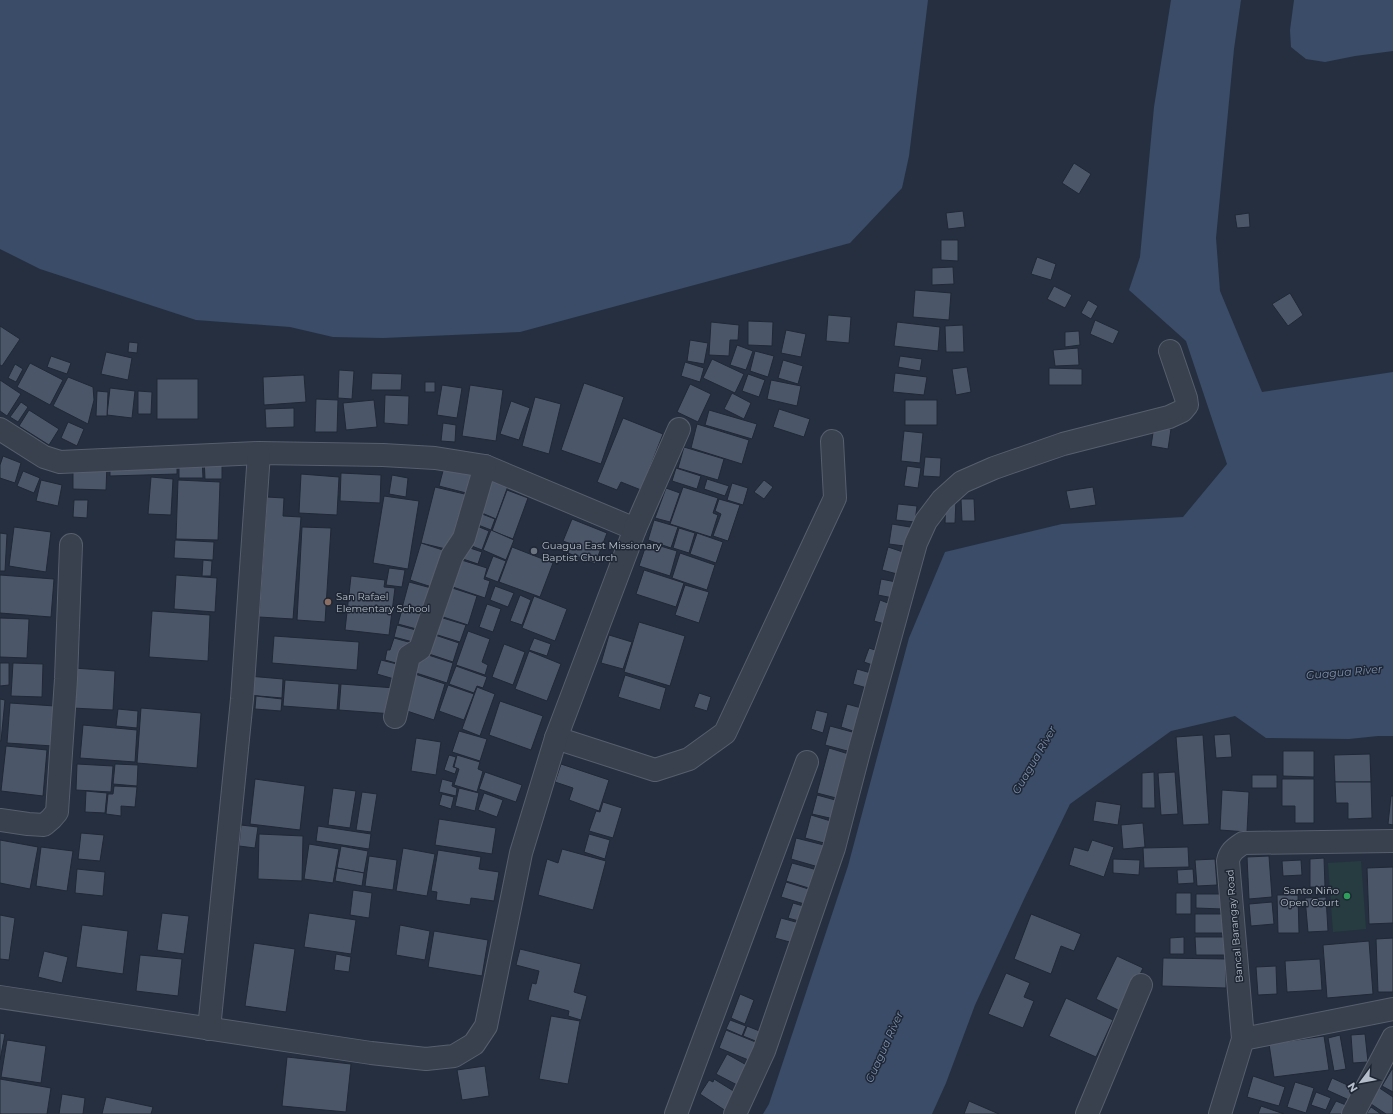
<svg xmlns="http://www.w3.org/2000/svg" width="1393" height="1114" font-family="Montserrat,sans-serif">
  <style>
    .green { fill: #273c40 }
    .water { fill: #3b4c68 }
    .building { fill: #4b5668; stroke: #202836 }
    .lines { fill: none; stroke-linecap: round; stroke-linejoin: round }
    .minor-casing { stroke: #575f6d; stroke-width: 24 }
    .minor { stroke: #39414f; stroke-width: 22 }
    .worship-dot { fill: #6b7280; stroke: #1e2634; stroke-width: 1.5 }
    .education-dot { fill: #8d6e63; stroke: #1e2634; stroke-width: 1.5 }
    .leisure-dot { fill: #2e9e5b; stroke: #1e2634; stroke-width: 1.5 }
    .labels { text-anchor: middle; stroke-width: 3; stroke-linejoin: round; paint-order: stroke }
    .poi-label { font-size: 10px; fill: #b6bdca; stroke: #1e2634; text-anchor: start }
    .street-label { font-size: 10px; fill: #b6bdca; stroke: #1e2634 }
    .water-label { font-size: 11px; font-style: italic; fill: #7d91b1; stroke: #1e2634 }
  </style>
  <rect width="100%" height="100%" fill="#252f3f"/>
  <!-- green -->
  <path class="green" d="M1361 861 1366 929 1333 932 1328 863Z"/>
  <!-- water -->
  <g class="water">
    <path d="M0 0H928L909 156 902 188 850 243 520 332 383 338 333 337 290 327 196 320 40 269 0 249Z"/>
    <path d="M1171 0H1241L1234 49 1216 238 1220 291 1262 392 1393 372V736H1378L1349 739 1266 738 1235 716 1171 731 1070 804 1025 897 975 1005 946 1083 932 1114H763L769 1104 848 866 909 638 945 552 1062 524 1183 517 1227 464 1186 341 1129 290 1140 257 1154 107Z"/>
    <path d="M1294 0H1393V51L1355 56 1325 62 1306 59 1291 47 1290 30Z"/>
  </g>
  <!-- building -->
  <g class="building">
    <path d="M1074 163 1091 174 1079 194 1062 183Z"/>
    <path d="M963 211 965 227 948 229 946 213Z"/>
    <path d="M1249 213 1250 227 1237 228 1235 215Z"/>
    <path d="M941 240H958V261L941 260Z"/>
    <path d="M1037 257 1056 264 1051 280 1031 274Z"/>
    <path d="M953 267 954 284 932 285V268Z"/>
    <path d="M1054 286 1072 295 1065 308 1047 299Z"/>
    <path d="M915 290 951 293 949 320 913 317Z"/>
    <path d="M1290 293 1303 315 1288 326 1272 304Z"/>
    <path d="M1088 300 1098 306 1091 319 1081 313Z"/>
    <path d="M828 315 851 317 849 343 826 341Z"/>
    <path d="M1095 320 1119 331 1113 344 1090 334Z"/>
    <path d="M748 321 773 322 772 346 748 345Z"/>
    <path d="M711 322 739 325 738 340H730L729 356 709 355Z"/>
    <path d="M897 322 940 327 938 351 894 346Z"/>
    <path d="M963 325 964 352H946L945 326Z"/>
    <path d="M0 326 20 339 2 366 0 365Z"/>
    <path d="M786 330 806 334 801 357 781 353Z"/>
    <path d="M1079 331 1080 345 1065 347V332Z"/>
    <path d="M690 340 708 343 704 364 687 361Z"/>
    <path d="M129 342 138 343 137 353 128 352Z"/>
    <path d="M737 345 753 351 746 370 730 365Z"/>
    <path d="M1078 348 1079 365 1055 366 1053 350Z"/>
    <path d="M755 351 774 356 768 377 750 371Z"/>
    <path d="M106 352 132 358 128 380 101 374Z"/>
    <path d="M51 356 71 363 67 374 47 367Z"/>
    <path d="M900 356 922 359 920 371 898 367Z"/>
    <path d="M712 359 744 374 735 393 703 378Z"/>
    <path d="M783 360 803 366 798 384 778 378Z"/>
    <path d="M685 362 704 368 700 382 681 376Z"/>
    <path d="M30 363 63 380 50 405 17 387Z"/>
    <path d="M15 364 23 369 16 382 8 378Z"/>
    <path d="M967 367 971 392 956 395 952 369Z"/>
    <path d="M1049 368 1082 369V385H1049Z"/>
    <path d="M339 370 354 371 352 399 338 398Z"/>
    <path d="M372 373 402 374 401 390H371Z"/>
    <path d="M895 373 927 377 924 395 893 392Z"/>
    <path d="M748 374 765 380 759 397 742 391Z"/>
    <path d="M304 375 306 402 264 405 263 377Z"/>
    <path d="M68 377 93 387 94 400 88 424 53 406Z"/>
    <rect x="157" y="379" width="41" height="40"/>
    <path d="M0 380 21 394 7 416 0 411Z"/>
    <path d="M771 380 801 386 797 406 767 399Z"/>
    <rect x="425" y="382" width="10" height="10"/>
    <path d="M584 383 624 397 601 464 561 450Z"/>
    <path d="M690 384 711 394 698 422 677 412Z"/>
    <path d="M442 385 462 388 457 418 437 415Z"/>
    <path d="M470 385 503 390 496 441 462 436Z"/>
    <path d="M110 388 135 391 132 418 107 415Z"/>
    <path d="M97 391 108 392 107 416H96Z"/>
    <path d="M138 391 152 392 151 414H138Z"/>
    <path d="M732 393 751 403 744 419 724 409Z"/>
    <path d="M385 395 409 396 408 425 384 423Z"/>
    <path d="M535 397 561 404 549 454 522 446Z"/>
    <path d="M316 399 338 400 337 432H315Z"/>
    <path d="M374 400 377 427 346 430 343 403Z"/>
    <rect x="905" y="400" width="32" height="25"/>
    <path d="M511 401 530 408 519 440 500 434Z"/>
    <path d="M21 402 28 407 18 422 10 417Z"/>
    <path d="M294 408V427L266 428 265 409Z"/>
    <path d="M779 409 810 419 804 437 773 427Z"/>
    <path d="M29 410 59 429 49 445 19 426Z"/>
    <path d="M709 410 757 424 752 439 705 425Z"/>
    <path d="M623 418 663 434 641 490 621 482 617 490 597 482Z"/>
    <path d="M68 422 84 429 77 446 61 438Z"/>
    <path d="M443 423 456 425 455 442 441 441Z"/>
    <path d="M697 424 749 440 742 464 691 448Z"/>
    <path d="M1154 426 1171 429 1168 449 1151 446Z"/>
    <path d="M904 431 923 433 920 463 901 461Z"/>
    <path d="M684 447 724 459 718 480 678 468Z"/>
    <path d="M3 456 21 463 15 483 0 478V465Z"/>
    <path d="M179 457H202L203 478H179Z"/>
    <path d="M204 457H222V479H205Z"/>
    <path d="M925 457 941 458 940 477 923 476Z"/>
    <path d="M177 459V474L110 476V461Z"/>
    <path d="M73 463 107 464 106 490 73 489Z"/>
    <path d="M907 466 921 468 918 488 904 486Z"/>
    <path d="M444 467 478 476 474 495 439 486Z"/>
    <path d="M676 468 701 476 697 489 672 481Z"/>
    <path d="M23 471 40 478 34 493 17 486Z"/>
    <path d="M341 473 381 475 380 503 340 501Z"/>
    <path d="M301 474 339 477 337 515 299 513Z"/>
    <path d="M392 475 408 478 406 497 389 494Z"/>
    <path d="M151 477 173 479 171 515 148 514Z"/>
    <path d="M487 478 508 486 496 519 475 510Z"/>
    <path d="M707 479 729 486 725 496 704 489Z"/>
    <path d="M41 480 62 485 58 506 36 501Z"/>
    <path d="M178 480 220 482 218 540 176 539Z"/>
    <path d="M764 480 773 487 764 499 754 492Z"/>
    <path d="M732 483 748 488 743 505 727 500Z"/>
    <path d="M435 487 473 496 454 551 421 543Z"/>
    <path d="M683 487 718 498 713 513 718 515 711 537 670 524Z"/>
    <path d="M1093 487 1096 505 1070 509 1066 491Z"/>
    <path d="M666 488 680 493 670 522 655 518Z"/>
    <path d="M507 490 528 498 513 539 492 531Z"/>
    <path d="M384 496 419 501 408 569 373 563Z"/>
    <path d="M267 497 284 498 283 516 301 517 293 619 259 617Z"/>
    <path d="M719 499 740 505 728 541 713 536 721 514 715 511Z"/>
    <path d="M946 499H956L955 523H945Z"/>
    <path d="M961 499H974L975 521H962Z"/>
    <path d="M74 500H88L87 518 73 517Z"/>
    <path d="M898 504 917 506 915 522 896 520Z"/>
    <path d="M477 512 495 519 491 530 473 523Z"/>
    <path d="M572 519 607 533 595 564 568 553 571 544 563 541Z"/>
    <path d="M654 520 678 527 671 548 648 540Z"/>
    <path d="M472 524 489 531 482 550 464 543Z"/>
    <path d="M892 524 916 528 912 547 889 544Z"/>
    <path d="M14 527 51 532 46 572 9 566Z"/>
    <path d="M302 527 331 528 325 622 297 620Z"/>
    <path d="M679 528 695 533 689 553 673 548Z"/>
    <path d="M491 530 514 540 506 560 483 550Z"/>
    <path d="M0 533 7 534 5 571H0Z"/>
    <path d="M697 533 723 542 716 563 690 554Z"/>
    <path d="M175 540 214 542 213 560 174 558Z"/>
    <path d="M647 542 677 551 670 576 639 566Z"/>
    <path d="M421 543 449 552 438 589 410 580Z"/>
    <path d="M461 545 482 552 478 564 457 557Z"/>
    <path d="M512 547 553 563 540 597 499 582Z"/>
    <path d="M888 547 906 553 901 575 882 570Z"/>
    <path d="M680 553 715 565 707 590 672 578Z"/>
    <path d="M493 556 506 561 498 582 485 577Z"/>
    <path d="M452 557 487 568 484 579 490 581 485 598 444 584Z"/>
    <path d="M203 560 212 561 211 576H202Z"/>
    <path d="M389 568 405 570 402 587 386 585Z"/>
    <path d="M644 570 684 583 676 607 636 594Z"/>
    <path d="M0 575 54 579 51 617 0 613Z"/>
    <path d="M176 575 217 578 215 612 174 609Z"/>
    <path d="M351 576 385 580 384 587 395 588 389 635 345 630Z"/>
    <path d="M881 579 901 583 898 599 878 595Z"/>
    <path d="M409 582 435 589 429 615 402 608Z"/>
    <path d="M443 585 477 596 468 625 434 614Z"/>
    <path d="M685 585 709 592 699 623 675 615Z"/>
    <path d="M495 586 514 593 508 607 490 600Z"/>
    <path d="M520 595 531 600 522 625 510 621Z"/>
    <path d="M534 596 567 609 555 641 522 628Z"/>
    <path d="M880 600 893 605 888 625 874 621Z"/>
    <path d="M487 604 501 609 493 632 479 627Z"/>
    <path d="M402 609 428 616 424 631 398 624Z"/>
    <path d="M152 611 210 615 208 661 149 657Z"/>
    <path d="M433 615 466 625 460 642 428 632Z"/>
    <path d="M0 618 29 619 27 658 0 657Z"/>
    <path d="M639 622 685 636 670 686 624 672Z"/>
    <path d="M397 625 416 630 413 642 394 637Z"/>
    <path d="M468 631 490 639 482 662 488 665 485 675 456 665Z"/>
    <path d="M429 633 459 643 453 662 423 652Z"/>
    <path d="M609 635 632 642 623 669 601 663Z"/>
    <path d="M274 636 359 642 357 670 272 663Z"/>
    <path d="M394 638 412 643 403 665 385 660 387 650H390Z"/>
    <path d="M534 638 551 644 547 656 529 650Z"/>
    <path d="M504 644 525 652 513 685 492 677Z"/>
    <path d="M869 648 884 653 878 667 864 662Z"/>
    <path d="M416 651 453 663 447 683 410 671Z"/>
    <path d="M529 651 561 664 547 701 515 689Z"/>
    <path d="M381 660 405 666 401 681 377 674Z"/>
    <path d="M0 663H9V685L0 686Z"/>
    <path d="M13 663 43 664 42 697 11 696Z"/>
    <path d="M456 666 487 677 483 688 477 686 474 693 449 684Z"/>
    <path d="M74 668 115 671 113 710 72 708Z"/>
    <path d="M857 669 878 675 874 690 853 684Z"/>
    <path d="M409 672 445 684 434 720 398 708Z"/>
    <path d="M625 675 666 688 660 710 618 697Z"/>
    <path d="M248 676 283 679 282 698 247 695Z"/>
    <path d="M285 680 339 684 337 710 283 706Z"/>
    <path d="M341 684 395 688 393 714 339 710Z"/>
    <path d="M448 685 474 694 464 720 439 711Z"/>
    <path d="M477 687 495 694 480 736 462 729Z"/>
    <path d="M699 693 711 697 707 711 694 707Z"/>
    <path d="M256 696 282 699 281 711 255 709Z"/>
    <path d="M0 699 5 700 1 741H0Z"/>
    <path d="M500 701 543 716 531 750 489 735Z"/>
    <path d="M10 703 55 706 53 746 7 743Z"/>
    <path d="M847 704 865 709 859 733 841 727Z"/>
    <path d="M141 708 201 713 197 768 137 763Z"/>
    <path d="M118 709 138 711 137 728 116 726Z"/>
    <path d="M816 710 828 713 823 733 811 729Z"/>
    <path d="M83 725 137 730 135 762 80 758Z"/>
    <path d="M830 726 856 733 851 752 825 745Z"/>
    <path d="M459 731 487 739 480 761 452 752Z"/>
    <path d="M1230 734 1232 757 1216 758 1214 735Z"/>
    <path d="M1203 735 1209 824 1183 825 1176 737Z"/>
    <path d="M416 738 441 742 436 775 411 771Z"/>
    <path d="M6 746 47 750 43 796 1 791Z"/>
    <path d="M829 748 852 755 840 799 817 793Z"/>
    <path d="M1283 751H1314V777L1283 776Z"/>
    <path d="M1370 754 1371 782H1335L1334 755Z"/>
    <path d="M449 755 456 757 453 767 457 768 455 774 444 770Z"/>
    <path d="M457 755 480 762 478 769 483 771 477 792 454 785 459 769 454 767Z"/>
    <path d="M77 764 113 766 111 792 76 790Z"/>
    <path d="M115 764 138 765 137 786 113 784Z"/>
    <path d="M561 764 609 780 599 811 569 800 573 788 555 782Z"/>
    <path d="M485 772 522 785 516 802 479 789Z"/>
    <path d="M1154 772 1155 808H1142V773Z"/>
    <path d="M1175 772 1178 814 1161 815 1158 773Z"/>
    <rect x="1252" y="775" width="25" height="13"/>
    <path d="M255 779 305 786 300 830 250 824Z"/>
    <path d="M442 779 453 782 452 786 457 788 456 796 439 792Z"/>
    <path d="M1282 779H1314V823H1295V806H1282Z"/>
    <path d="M1335 782H1371L1372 818 1348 819V803H1336Z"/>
    <path d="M114 786 137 787 135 807 121 806V816L106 814 108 794H113Z"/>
    <path d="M333 788 356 791 350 828 328 825Z"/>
    <path d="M459 788 479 793 475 811 455 806Z"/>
    <path d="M1222 790 1249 792 1247 832 1220 830Z"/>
    <path d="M86 791 107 793 105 813 85 812Z"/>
    <path d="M362 792 377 794 371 832 356 830Z"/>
    <path d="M484 793 503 800 497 817 478 810Z"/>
    <path d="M442 794 454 797 451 809 439 805Z"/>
    <path d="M817 795 839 801 834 819 812 814Z"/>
    <path d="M1391 796H1393V825L1388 824Z"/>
    <path d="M1096 801 1121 805 1118 825 1093 821Z"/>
    <path d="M603 802 622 808 613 838 589 831 596 811 600 812Z"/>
    <path d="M811 815 834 822 828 844 805 838Z"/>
    <path d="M439 819 496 828 492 854 435 845Z"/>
    <path d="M1143 823 1145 847 1123 849 1121 825Z"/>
    <path d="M241 825 258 827 255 848 239 846Z"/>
    <path d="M318 826 371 834 369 849 316 841Z"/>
    <path d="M81 833 104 835 100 861 78 859Z"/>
    <path d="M259 834 303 836 302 881 258 879Z"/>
    <path d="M589 834 610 840 605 859 584 852Z"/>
    <path d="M796 838 828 846 822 868 791 859Z"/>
    <path d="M0 840 38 847 30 889 0 883Z"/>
    <path d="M1092 840 1114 847 1104 877 1069 865 1074 847 1088 851Z"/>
    <path d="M309 844 339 849 333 883 304 879Z"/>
    <path d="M341 846 368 851 364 873 337 868Z"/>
    <path d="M41 847 73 851 67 891 36 886Z"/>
    <path d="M1188 847 1189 867 1144 868 1143 848Z"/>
    <path d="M403 848 435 854 427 896 396 891Z"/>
    <path d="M562 849 606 861 593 910 538 895 547 859 558 863Z"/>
    <path d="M438 850 481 857 479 869 499 872 494 901 471 898 470 905 436 900 437 892 431 891Z"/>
    <path d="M369 856 397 860 393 890 365 886Z"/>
    <path d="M1269 856 1272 897 1249 899 1247 857Z"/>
    <path d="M1324 858 1325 887H1310V859Z"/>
    <path d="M1113 859 1140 860 1139 875 1113 873Z"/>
    <path d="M1215 859 1217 885 1197 886 1195 860Z"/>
    <path d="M1301 860 1302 875 1283 876 1282 861Z"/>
    <path d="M792 863 821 871 815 890 786 881Z"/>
    <path d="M1393 867V923L1369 924 1367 868Z"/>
    <path d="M337 868 364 873 362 886 335 881Z"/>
    <path d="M77 869 105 872 103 896 75 893Z"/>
    <path d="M1193 869 1194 883 1178 884 1177 870Z"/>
    <path d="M786 882 815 891 811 906 781 897Z"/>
    <path d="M353 890 372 893 369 918 350 915Z"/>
    <rect x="1176" y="893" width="15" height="21"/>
    <path d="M1196 894H1223V909L1196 908Z"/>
    <path d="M1277 895H1298L1299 933H1278Z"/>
    <path d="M1326 897 1328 931 1308 932 1305 898Z"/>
    <path d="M1272 902 1274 924 1251 926 1249 904Z"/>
    <path d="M793 903 810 908 806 923 788 918Z"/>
    <path d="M162 913 189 916 184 954 157 950Z"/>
    <path d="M309 913 356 920 351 954 304 947Z"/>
    <path d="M1031 914 1081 934 1074 951 1061 946 1051 974 1014 959Z"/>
    <rect x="1195" y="914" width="29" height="19"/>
    <path d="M0 915 15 918 9 960 0 959Z"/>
    <path d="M781 918 803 924 797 944 775 938Z"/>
    <path d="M82 925 128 931 123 974 76 967Z"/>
    <path d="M400 925 430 931 425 960 396 955Z"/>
    <path d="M434 931 488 940 482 976 428 967Z"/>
    <path d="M1184 937V954H1170V938Z"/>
    <path d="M1195 937H1226V955H1196Z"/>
    <path d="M1393 938V992H1378L1376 939Z"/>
    <path d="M1369 941 1373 994 1327 998 1323 945Z"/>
    <path d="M254 943 295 949 286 1012 245 1006Z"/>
    <path d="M520 949 581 964 574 992 587 996 581 1020 568 1016 569 1011 528 1000 532 983 536 984 539 971 516 965Z"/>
    <path d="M44 951 68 957 62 983 38 977Z"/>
    <path d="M336 954 351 957 349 972 334 970Z"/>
    <path d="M140 955 182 959 178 996 136 991Z"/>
    <path d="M1117 956 1143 968 1122 1012 1096 999Z"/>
    <path d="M1163 958 1226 959V988L1162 986Z"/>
    <path d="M1320 959 1322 990 1287 992 1285 961Z"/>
    <path d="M1276 966 1277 994 1258 995 1256 967Z"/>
    <path d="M1006 973 1030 983 1024 997 1034 1001 1023 1028 988 1014Z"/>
    <path d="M740 994 754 1000 745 1024 731 1018Z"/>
    <path d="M1066 998 1113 1020 1096 1057 1049 1036Z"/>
    <path d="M551 1016 580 1021 568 1084 539 1079Z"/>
    <path d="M730 1020 746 1026 742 1036 726 1029Z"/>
    <path d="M747 1026 762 1032 758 1042 743 1036Z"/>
    <path d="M726 1030 758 1043 751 1061 719 1048Z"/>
    <path d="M0 1033 5 1034 0 1060Z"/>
    <path d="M1365 1034 1368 1062 1353 1063 1351 1035Z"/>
    <path d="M1340 1035 1346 1069 1334 1071 1328 1038Z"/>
    <path d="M1324 1036 1329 1070 1274 1077 1269 1044Z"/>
    <path d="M7 1040 46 1046 41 1083 1 1077Z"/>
    <path d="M727 1054 750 1067 739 1086 716 1074Z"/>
    <path d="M287 1057 351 1064 346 1112 282 1106Z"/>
    <path d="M485 1066 489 1096 462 1100 457 1070Z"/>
    <path d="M1392 1069H1393V1092L1382 1086Z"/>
    <path d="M1253 1076 1285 1087 1279 1106 1247 1097Z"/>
    <path d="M1332 1078 1354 1088 1349 1100 1327 1090Z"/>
    <path d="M0 1079 51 1088 47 1114H0Z"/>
    <path d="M714 1079 740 1095 729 1113 700 1094 709 1080 713 1082Z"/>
    <path d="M1295 1082 1314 1088 1306 1113 1287 1107Z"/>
    <path d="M1378 1087 1393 1097V1114H1386L1368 1102Z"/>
    <path d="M1316 1092 1331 1098 1326 1110 1311 1105Z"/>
    <path d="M62 1094 85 1098 83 1114H59Z"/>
    <path d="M106 1097 153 1107 151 1114H102Z"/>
    <path d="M969 1101 999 1114H964Z"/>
    <path d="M1336 1101 1351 1107 1348 1114H1329Z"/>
    <path d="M1261 1106 1284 1114H1258Z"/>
    <path d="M1371 1107 1381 1114H1366Z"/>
  </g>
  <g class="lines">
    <!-- minor casing -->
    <g class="minor-casing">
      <g id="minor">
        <path d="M0 429 44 457 60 462 259 453 383 455 435 458 485 466 635 529"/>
        <path d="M395 717 409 656 420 649 452 556 464 538 485 466"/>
        <path d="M556 738 655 770 689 759 725 733 835 498 832 441"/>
        <path d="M0 820 28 824 44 825 51 819 57 812 66 679 71 545"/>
        <path d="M0 997 371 1053 426 1059 454 1056 474 1044 486 1026 521 853 556 738 635 529 679 429"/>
        <path d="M209 1029 242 699 259 453"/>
        <path d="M1243 1039 1393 1009"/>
        <path d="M676 1114 807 762"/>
        <path d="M735 1114 764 1051 834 848 860 748 905 583 916 543 926 521 942 500 962 482 994 468 1063 444 1169 417 1182 411 1187 405 1186 398 1170 351"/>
        <path d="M1087 1114 1141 985"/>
        <path d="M1220 1114 1243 1039 1228 861C1230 851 1236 848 1243 843L1393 841"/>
        <path d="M1353 1114 1393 1038"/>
      </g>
    </g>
    <!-- minor -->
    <use href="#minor" class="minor"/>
  </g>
  <!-- markers -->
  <circle class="worship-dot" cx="534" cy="551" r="4"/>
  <circle class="education-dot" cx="328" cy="602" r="4"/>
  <circle class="leisure-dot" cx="1347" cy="896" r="4"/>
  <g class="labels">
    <!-- poi labels -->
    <g class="poi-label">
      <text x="542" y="549">Guagua East Missionary<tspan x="542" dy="12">Baptist Church</tspan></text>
      <text x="336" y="600">San Rafael<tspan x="336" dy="12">Elementary School</tspan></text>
      <text x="1339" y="894" text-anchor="end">Santo Niño<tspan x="1339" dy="12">Open Court</tspan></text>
    </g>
    <!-- street labels -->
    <g class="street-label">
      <text transform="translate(1234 926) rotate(-95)" y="4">Bancal Barangay Road</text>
    </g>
    <!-- water labels -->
    <g class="water-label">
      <text transform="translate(1344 672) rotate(-5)" y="4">Guagua River</text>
      <text transform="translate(1034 760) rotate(-60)" y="4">Guagua River</text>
      <text transform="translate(884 1047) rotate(-66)" y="4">Guagua River</text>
    </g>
  </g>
  <!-- north arrow -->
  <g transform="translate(1361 1082) rotate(238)" stroke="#1e2634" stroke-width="3" paint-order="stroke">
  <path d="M0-3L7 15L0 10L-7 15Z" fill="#b6bdca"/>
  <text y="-6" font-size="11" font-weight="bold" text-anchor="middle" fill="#b6bdca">N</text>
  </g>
</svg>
